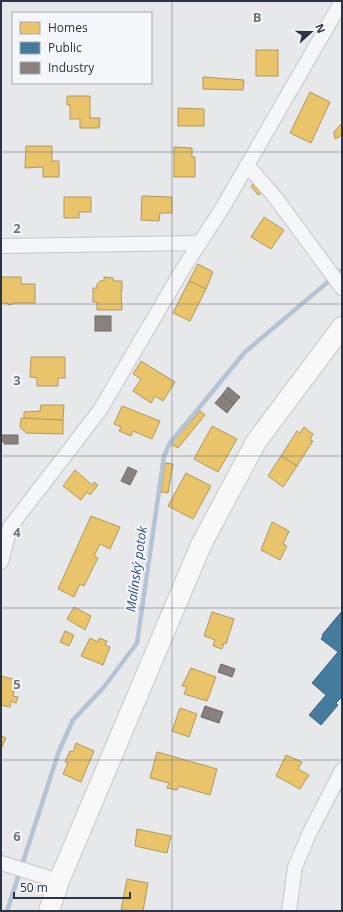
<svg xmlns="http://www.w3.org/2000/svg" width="343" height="912" font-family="'Open Sans',sans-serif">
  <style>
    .homes { fill: #e9c46a; stroke: #b0995f }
    .public { fill: #457b9d; stroke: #3d6683 }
    .industry { fill: #8a817c; stroke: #6e6a6c }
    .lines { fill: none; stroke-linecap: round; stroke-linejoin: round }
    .stream { stroke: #b4c4d5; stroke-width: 4.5 }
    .street-casing { stroke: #c4c6c8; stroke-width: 16 }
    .secondary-casing { stroke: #c4c6c8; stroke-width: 22 }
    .street { stroke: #f5f6f7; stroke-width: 14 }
    .secondary { stroke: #f8f8f8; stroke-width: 20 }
    .grid { fill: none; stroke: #6c737f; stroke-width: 1; stroke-opacity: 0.55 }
    .labels { text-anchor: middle; stroke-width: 4; stroke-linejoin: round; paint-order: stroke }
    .water-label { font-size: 13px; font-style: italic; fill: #34527a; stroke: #f4f6f9 }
    .grid-label { font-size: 13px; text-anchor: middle; font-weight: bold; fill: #6c737f; stroke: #f4f6f9; stroke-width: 4; stroke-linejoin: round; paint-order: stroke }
  </style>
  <rect width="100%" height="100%" fill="#e6e8ea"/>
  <!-- homes -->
  <g class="homes">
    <rect x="256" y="50" width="22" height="26"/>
    <path d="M203 77 244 80 243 90 203 89Z"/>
    <path d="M310 92 330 102 311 143 290 133Z"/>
    <path d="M67 96H90V118H100L99 128H80V119H70V105H67Z"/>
    <path d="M178 108 204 109V126H178Z"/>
    <path d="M342 123V135L335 139 334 132Z"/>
    <path d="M26 146H52V161H59V177H43V167L25 168Z"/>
    <path d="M174 147 192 148V157H195V177H174Z"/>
    <path d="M257 181 264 191 258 195 251 186Z"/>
    <path d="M142 196 172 197V213H160L159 221 141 220Z"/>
    <path d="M64 197H91V212H79V218H64Z"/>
    <path d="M264 217 284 230 271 249 251 237Z"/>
    <path d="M198 264 213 272 206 289 189 281Z"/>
    <path d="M1 277H21V284H35V303H15L9 305 7 303H1Z"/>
    <path d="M104 277 113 278V281H122V291H121L122 310H97V302H93V288H97V284L100 281H104Z"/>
    <path d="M189 281 206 289 190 321 173 313Z"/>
    <path d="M31 357H65V378H58V386H37V378L30 377Z"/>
    <path d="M141 361 175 382 163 401 155 396 151 403 133 391 141 379 133 374Z"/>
    <path d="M41 405H64L63 420 24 419V412L40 411Z"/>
    <path d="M122 406 160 421 152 439 133 431 131 436 119 431 121 427 114 424Z"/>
    <path d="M200 411 205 415 178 448 171 444Z"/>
    <path d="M21 418 63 420V434L26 433 20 427Z"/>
    <path d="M212 426 237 439 218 472 194 459Z"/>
    <path d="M304 427 313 434 310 440 313 441 297 466 281 456 297 431 300 433Z"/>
    <path d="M281 456 297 466 283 487 268 476Z"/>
    <path d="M165 463 173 464 168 493 161 492Z"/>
    <path d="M75 470 92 485 94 482 98 485 90 495 87 492 81 500 63 486Z"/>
    <path d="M186 473 211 486 193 519 168 506Z"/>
    <path d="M91 516 120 527 110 549 100 544 94 556 98 558 84 586 80 584 74 597 58 589Z"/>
    <path d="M272 522 289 531 283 544 287 546 280 560 261 550Z"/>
    <path d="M74 607 91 616 85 630 67 619Z"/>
    <path d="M212 612 234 619 226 644 224 643 222 649 213 646 215 640 204 636Z"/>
    <path d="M65 631 74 635 69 646 60 642Z"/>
    <path d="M90 638 98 642 99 638 107 641 105 645 110 647 103 665 81 656Z"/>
    <path d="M191 668 216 677 207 701 184 694 187 687 182 686Z"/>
    <path d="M1 676 17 680 13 696 18 697 16 703 11 701 10 707 1 705Z"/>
    <path d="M180 708 197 714 189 737 172 731Z"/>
    <path d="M1 736 6 738 1 749Z"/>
    <path d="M76 743 94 751 81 782 63 774 68 763 65 762 70 751 73 752Z"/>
    <path d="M157 752 217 769 210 795 179 786 177 790 167 788 169 783 150 778Z"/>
    <path d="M286 755 302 762 298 769 309 775 300 789 276 776Z"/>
    <path d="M137 829 171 836 167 853 135 846Z"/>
    <path d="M127 879 148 883 143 911 121 910Z"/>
  </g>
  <!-- public -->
  <path class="public" d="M342 611V697L336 703 338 705 321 725 309 715 326 695 312 683 338 652 321 639 323 636 322 635Z"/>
  <!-- industry -->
  <g class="industry">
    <rect x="95" y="316" width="16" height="15"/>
    <path d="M228 387 240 397 234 404 222 395Z"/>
    <path d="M222 395 234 404 227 413 215 403Z"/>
    <path d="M1 435H18V444H4V442L1 441Z"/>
    <path d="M128 467 137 471 130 485 121 481Z"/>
    <path d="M221 664 235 669 232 677 218 672Z"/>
    <path d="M205 706 223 712 219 723 201 717Z"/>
  </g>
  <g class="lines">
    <!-- stream -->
    <path class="stream" d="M7 911 59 751 73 720 104 687 137 643 164 456 170 443 245 352 342 270"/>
    <!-- street casing -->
    <g class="street-casing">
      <g id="street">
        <path d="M247 165 275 197 342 288"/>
        <path d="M1 246 200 243"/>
        <path d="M1 562 10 527 100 410 181 272 223 207 342 1"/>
        <path d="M1 863 59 881"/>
        <path d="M289 911 295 867 309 834 342 770"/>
      </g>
    </g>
    <!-- secondary casing -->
    <g class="secondary-casing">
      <path id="secondary" d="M49 911 59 881 201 545 256 442 342 327"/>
    </g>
    <!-- street -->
    <use href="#street" class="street"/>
    <!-- secondary -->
    <use href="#secondary" class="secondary"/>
  </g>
  <!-- grid -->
  <path class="grid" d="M172 1V911M1 152H342M1 304H342M1 456H342M1 608H342M1 760H342"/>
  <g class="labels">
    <!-- water labels -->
    <g class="water-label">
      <text transform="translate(136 569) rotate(-82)" y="5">Malínský potok</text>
    </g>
  </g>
  <g class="grid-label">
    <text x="257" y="22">B</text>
    <text x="17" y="233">2</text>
    <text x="17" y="385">3</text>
    <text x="17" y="537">4</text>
    <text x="17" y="689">5</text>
    <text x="17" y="841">6</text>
  </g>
  <!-- border -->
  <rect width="343" height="912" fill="none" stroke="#2b3445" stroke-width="4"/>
  <!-- legend -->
  <rect x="12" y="12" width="140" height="72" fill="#f4f6f9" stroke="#a4a8b1"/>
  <rect x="20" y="22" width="20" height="12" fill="#e9c46a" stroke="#a4a8b1"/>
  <text x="48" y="32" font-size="12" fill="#2b3445">Homes</text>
  <rect x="20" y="42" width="20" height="12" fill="#457b9d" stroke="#a4a8b1"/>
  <text x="48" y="52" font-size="12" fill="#2b3445">Public</text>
  <rect x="20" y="62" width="20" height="12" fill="#8a817c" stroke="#a4a8b1"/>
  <text x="48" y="72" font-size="12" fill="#2b3445">Industry</text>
  <!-- north arrow -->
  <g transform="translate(311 32) rotate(69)" stroke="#f4f6f9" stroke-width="3" paint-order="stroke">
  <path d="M0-3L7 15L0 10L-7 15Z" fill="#2b3445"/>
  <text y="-6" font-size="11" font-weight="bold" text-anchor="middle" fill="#2b3445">N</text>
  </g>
  <!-- scale -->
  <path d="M14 892v6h116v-6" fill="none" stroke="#2b3445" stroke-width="2"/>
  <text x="20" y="892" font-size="12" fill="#2b3445" stroke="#f4f6f9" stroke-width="3" paint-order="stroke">50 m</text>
</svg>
